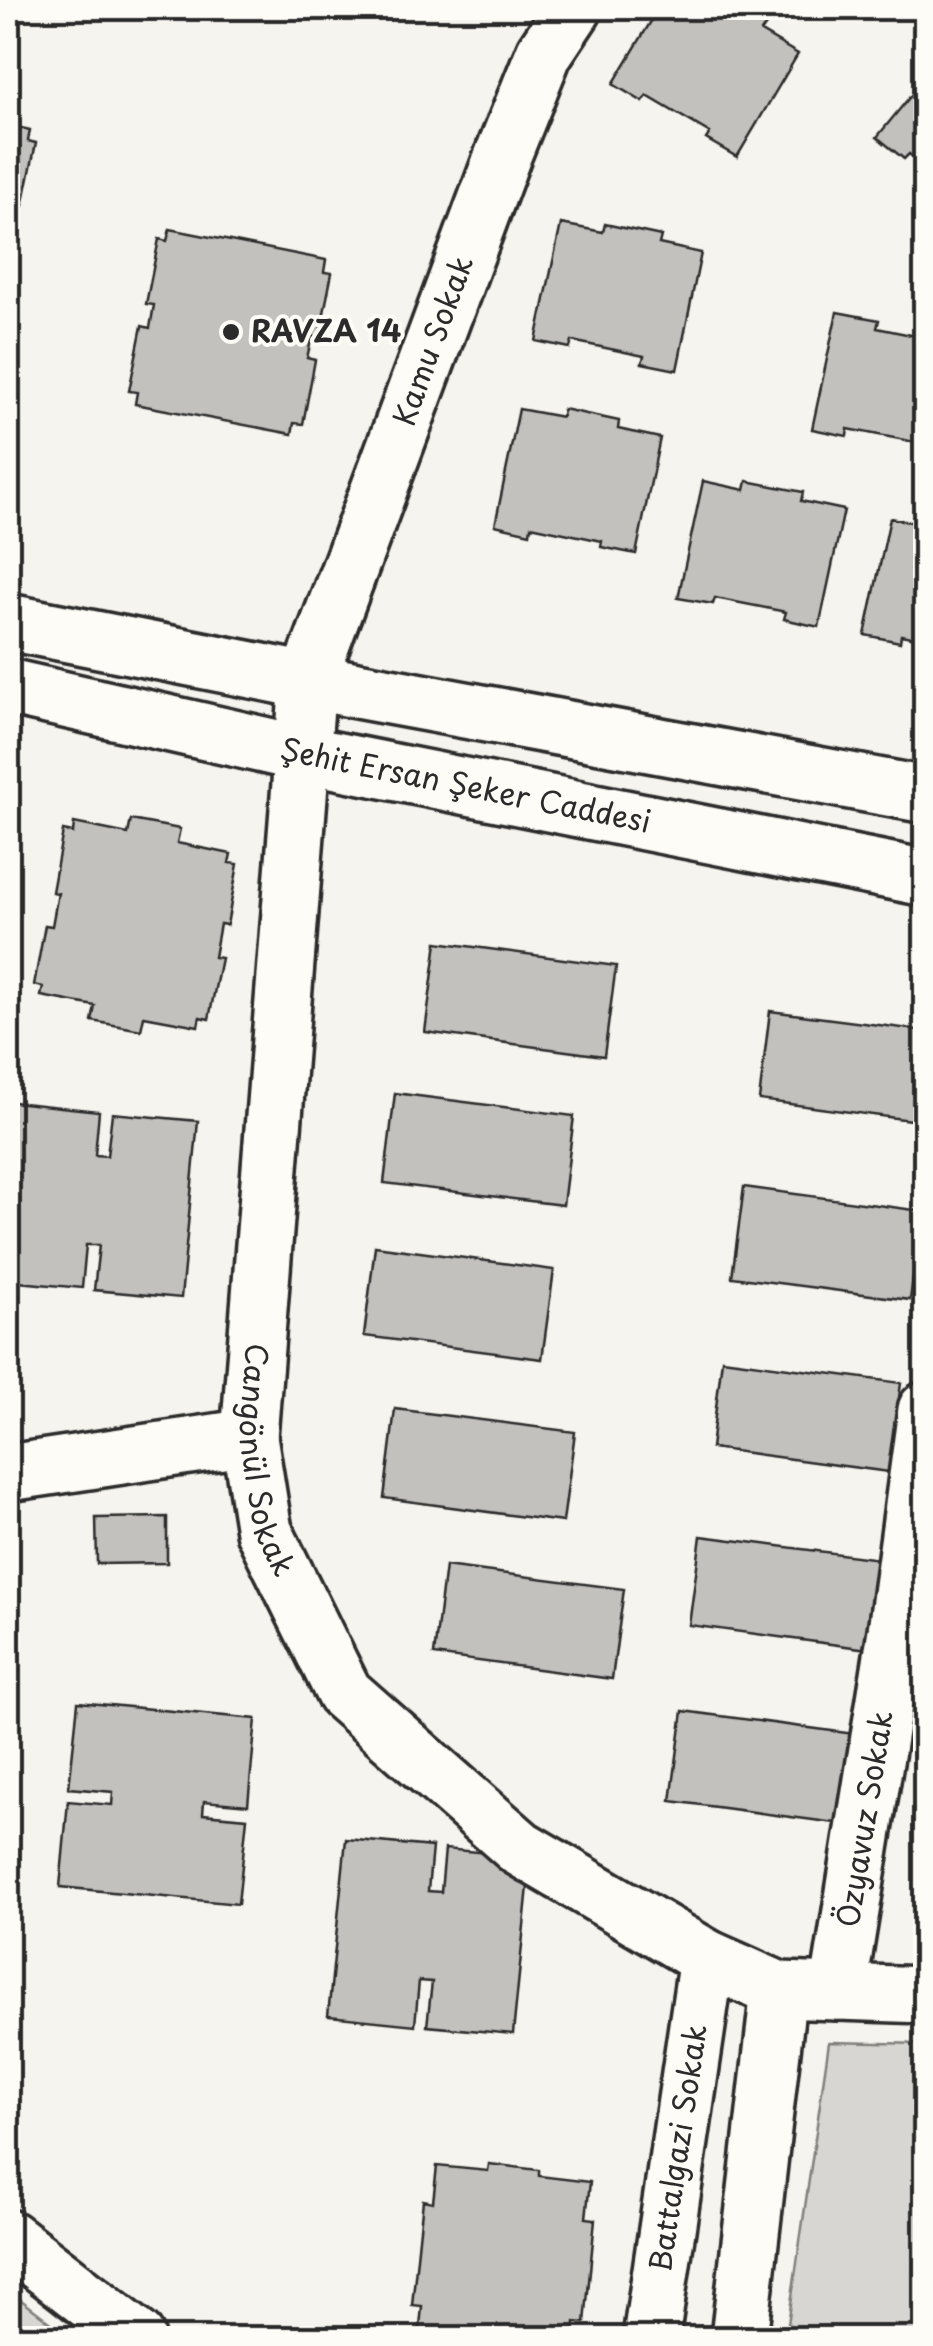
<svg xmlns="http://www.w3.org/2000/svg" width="933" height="2346" font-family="'Playpen Sans',sans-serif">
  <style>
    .green { fill: #d7d6d2; stroke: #81807e; stroke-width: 2.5 }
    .building { fill: #c2c1be; stroke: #2b2b2b; stroke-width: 2.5 }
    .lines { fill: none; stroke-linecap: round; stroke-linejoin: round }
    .street-casing { stroke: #2b2b2b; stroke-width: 62 }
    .secondary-casing { stroke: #2b2b2b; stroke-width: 62 }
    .street { stroke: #fdfcf7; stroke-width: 55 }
    .secondary { stroke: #fdfcf7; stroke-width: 55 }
    .poi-dot { fill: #2b2b2b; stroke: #fdfcf7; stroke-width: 4 }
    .labels { text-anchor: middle; stroke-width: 8; stroke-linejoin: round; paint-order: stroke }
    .poi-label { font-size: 30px; font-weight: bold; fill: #2b2b2b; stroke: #fdfcf7; text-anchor: start }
    .street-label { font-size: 30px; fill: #2b2b2b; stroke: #fdfcf7 }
  </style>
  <rect width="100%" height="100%" fill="#f5f4ef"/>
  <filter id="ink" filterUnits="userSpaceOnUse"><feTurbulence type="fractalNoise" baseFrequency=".01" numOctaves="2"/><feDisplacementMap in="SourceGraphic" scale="20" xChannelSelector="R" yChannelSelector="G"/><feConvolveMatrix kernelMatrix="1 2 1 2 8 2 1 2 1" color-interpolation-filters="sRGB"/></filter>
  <g filter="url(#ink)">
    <!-- green -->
    <g class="green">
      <path d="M829 2042 925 2044V2338H786Z"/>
      <path d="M8 2290 71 2338H8Z"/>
    </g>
    <!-- building -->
    <g class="building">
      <path d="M659 8H737L766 25 761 32 798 54 737 157 706 139 710 133 647 96 643 102 613 84Z"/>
      <path d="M926 77V167L909 154 904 159 877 137Z"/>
      <path d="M8 125 30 130 28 141 36 143 23 206 15 205 10 228 19 229 8 288Z"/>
      <path d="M561 224 603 232 605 224 661 236 659 244 701 253 677 370 642 363 644 356 572 341 570 348 536 341Z"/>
      <path d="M170 229 326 260 324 272 332 273 319 338 312 336 307 358 315 360 303 424 294 423 292 434 135 404 137 392 129 391 142 326 150 328 154 305 146 304 159 239 167 241Z"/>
      <path d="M837 312 879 320 877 328 926 338V451L919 450 920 443 848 429 847 436 812 429Z"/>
      <path d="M519 409 562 417 563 409 619 421 618 429 660 438 636 554 601 547 602 541 531 526 530 533 495 525Z"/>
      <path d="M703 481 745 490 747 481 803 492 801 501 844 510 819 627 784 619 786 612 715 598 713 604 678 598Z"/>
      <path d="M890 518 926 525V640L901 635 900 642 865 635Z"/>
      <path d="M131 820 180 829 177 843 231 854 229 863 238 864 227 925 220 924 214 957 221 958 209 1019 200 1017 198 1026 144 1016 141 1030 92 1021 95 1006 41 996 43 987 34 985 45 925 52 926 58 893 52 892 63 831 73 833 74 823 128 834Z"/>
      <path d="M437 942 616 966 604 1056 425 1032Z"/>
      <path d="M770 1011 926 1031V1122L759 1100Z"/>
      <path d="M395 1093 574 1116 563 1205 384 1183Z"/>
      <path d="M13 1102 99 1111 95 1155 107 1156 112 1113 198 1121 181 1298 94 1290 99 1245H86L82 1288 8 1281V1156Z"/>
      <path d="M744 1187 922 1211 910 1300 732 1277Z"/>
      <path d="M375 1246 554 1270 542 1359 364 1336Z"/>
      <path d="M722 1359 901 1383 889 1472 711 1448Z"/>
      <path d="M395 1409 575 1432 563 1522 384 1498Z"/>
      <path d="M167 1517V1563L97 1564 96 1518Z"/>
      <path d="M701 1536 880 1559 868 1649 689 1625Z"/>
      <path d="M445 1566 624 1589 612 1679 434 1655Z"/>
      <path d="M78 1702 256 1719 248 1805 204 1801 203 1814 247 1818 238 1904 60 1887 68 1801 112 1805 113 1792 69 1788Z"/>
      <path d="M683 1711 862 1735 851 1825 671 1801Z"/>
      <path d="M346 1839 432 1847 428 1891 441 1892 445 1849 531 1857 513 2034 427 2026 432 1982 419 1981 415 2025 328 2016Z"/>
      <path d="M489 2164 539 2170V2176L590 2182 586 2218 595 2219 585 2323 575 2322 574 2338H419L422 2306 412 2305 423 2200 433 2202 437 2166 488 2171Z"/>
    </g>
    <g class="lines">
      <!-- street casing -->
      <g class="street-casing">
        <g id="street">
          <path id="s1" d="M574 8 544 53 503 155 308 681 249 1437 264 1531 344 1693 520 1848 707 1958 779 1990 926 1995"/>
          <path d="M8 1473 249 1437"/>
          <path id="s2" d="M838 1992 896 1631 926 1410"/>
          <path d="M8 2238 137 2338"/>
          <path id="s3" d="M651 2338 707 1958"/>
          <path d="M739 2338 779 1990"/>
        </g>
      </g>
      <!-- secondary casing -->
      <g class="secondary-casing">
        <g id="secondary">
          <path d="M8 622 308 681 926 795"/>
          <path id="s4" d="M8 687 303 754 926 878"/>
        </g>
      </g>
      <!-- street -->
      <use href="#street" class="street"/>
      <!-- secondary -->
      <use href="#secondary" class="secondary"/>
    </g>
  </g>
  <!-- markers -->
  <circle class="poi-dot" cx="231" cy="332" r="10"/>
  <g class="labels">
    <!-- poi labels -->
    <g class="poi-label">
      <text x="251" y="342">RAVZA 14</text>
    </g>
    <!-- street labels -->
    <g class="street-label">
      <text transform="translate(434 341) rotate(-70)" y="10">Kamu Sokak</text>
      <text dy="10" stroke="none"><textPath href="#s4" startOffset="468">Şehit Ersan Şeker Caddesi</textPath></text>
      <text dy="10" stroke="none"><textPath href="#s1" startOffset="1508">Cangönül Sokak</textPath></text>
      <text dy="10" stroke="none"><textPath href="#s2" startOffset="175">Özyavuz Sokak</textPath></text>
      <text dy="10" stroke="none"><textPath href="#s3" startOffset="192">Battalgazi Sokak</textPath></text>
    </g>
  </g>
  <!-- margin -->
  <rect width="933" height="2346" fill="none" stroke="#fdfcf7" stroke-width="40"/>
  <rect x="20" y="20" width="893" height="2306" fill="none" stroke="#2b2b2b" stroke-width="4" filter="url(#ink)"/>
</svg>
